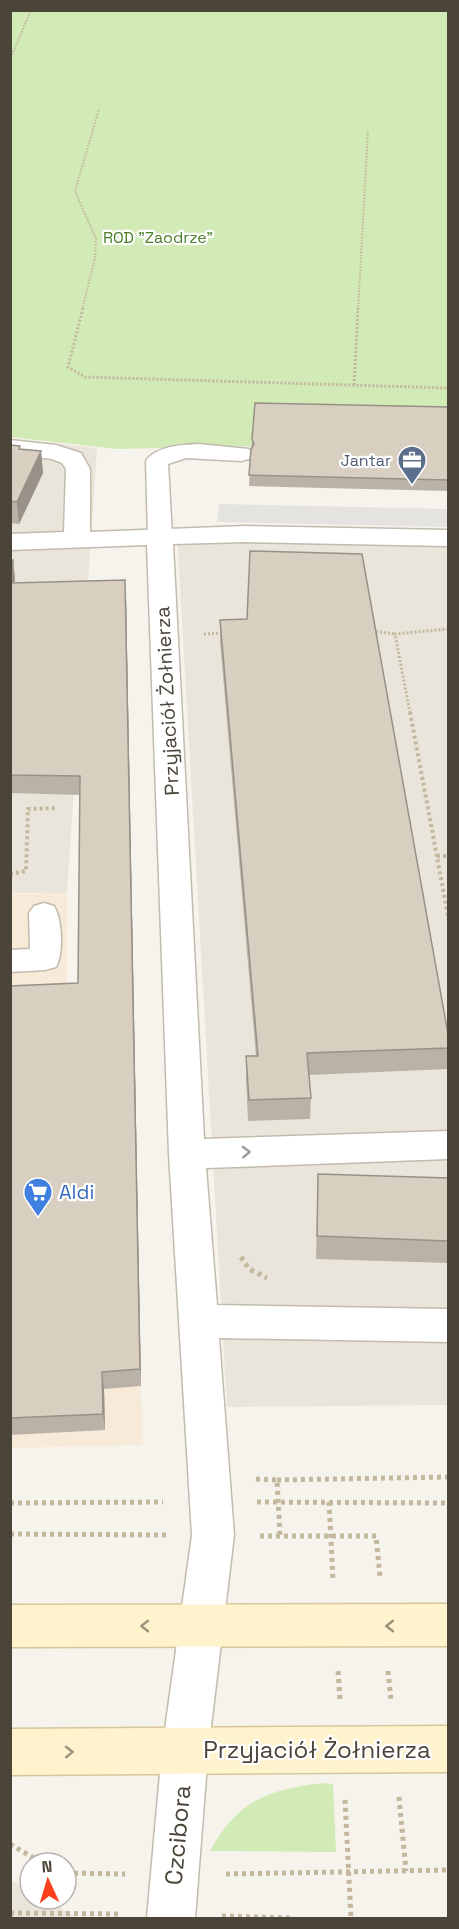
<svg xmlns="http://www.w3.org/2000/svg" width="459" height="1929" font-family="'Space Grotesk',sans-serif">
  <style>
    .residential { fill: #eae5da }
    .commercial { fill: #f7ead8 }
    .green { fill: #d2eab5 }
    .parking { fill: #e5e3e0 }
    .lines { fill: none; stroke-linecap: round; stroke-linejoin: round }
    .lane-casing { stroke: #c2bbae; stroke-width: 3 }
    .street-casing { stroke: #c2bbae; stroke-width: 3 }
    .secondary-casing { stroke: #d6c79b; stroke-width: 3 }
    .path-far3 { stroke: #c4b79f; stroke-width: 2; stroke-dasharray: 1.5 1.5; stroke-linecap: butt }
    .path-far2 { stroke: #c4b79f; stroke-width: 3; stroke-dasharray: 2 2; stroke-linecap: butt }
    .path-far1 { stroke: #c4b79f; stroke-width: 4; stroke-dasharray: 3 3; stroke-linecap: butt }
    .path { stroke: #c4b79f; stroke-width: 5; stroke-dasharray: 4 4; stroke-linecap: butt }
    .lane { fill: #fff; fill-rule: evenodd }
    .street { fill: #fff; fill-rule: evenodd }
    .secondary { fill: #fff3cd; fill-rule: evenodd }
    .wall { fill: #bab2a6 }
    .shaded-wall { fill: #979187 }
    .building { fill: #d8cfc1; stroke: #979187; stroke-width: 1.5 }
    .oneway { stroke: #9c9892 }
    .oneway2 { stroke: #9c937c }
    .labels { text-anchor: middle; stroke-width: 4.5; stroke-linejoin: round; paint-order: stroke }
    .far-park-label { font-size: 16px; fill: #4a7f2a; stroke: #fff }
    .far-service-label { font-size: 16px; fill: #4e5e75; stroke: #fff; text-anchor: end }
    .street-label { font-size: 20px; fill: #4b4439; stroke: #fff }
    .shop-label { font-size: 20px; fill: #366cbe; stroke: #fff; text-anchor: start }
    .near-street-label { font-size: 24px; fill: #4b4439; stroke: #fff }
  </style>
  <rect width="100%" height="100%" fill="#f6f3ec"/>
  <!-- residential -->
  <g class="residential">
    <path d="M10 439 97 448 67 893H11Z"/>
    <path d="M177 533 448 540V1405L227 1407Z"/>
    <path d="M10 1880 30 1891V1899H44L78 1918H11Z"/>
  </g>
  <!-- commercial -->
  <path class="commercial" d="M67 893 64 1392 141 1386 143 1445 11 1448 10 894Z"/>
  <!-- green -->
  <g class="green">
    <path d="M11 11H448V417L252 446 117 449 11 437Z"/>
    <path d="M324 1783 333 1784 336 1852 210 1851C238 1800 269 1789 324 1783Z"/>
  </g>
  <!-- parking -->
  <path class="parking" d="M219 504 448 509V527L217 522Z"/>
  <g class="lines">
    <!-- lane casing -->
    <g class="lane-casing">
      <g id="lane">
        <path d="M198 444 249 449 252 454 249 459 241 461 186 458 168 464 172 537 168 542 160 544 152 542 148 537 146 461C156 446 181 445 198 444Z"/>
        <path d="M44 903 54 906C62 919 64 953 56 967L45 970 10 972V950L30 949 29 913 34 906Z"/>
      </g>
    </g>
    <!-- street casing -->
    <g class="street-casing">
      <path id="street" d="M10 440 56 445 81 453 90 469V532L246 526 448 530V546L246 542 173 544 204 1139 448 1131V1159L206 1168 217 1305 448 1309V1342L219 1338 234 1535 208 1751 195 1918H147L162 1751 192 1535 169 1154 147 545 10 550V534L64 532 66 469 62 463 52 459 10 454Z"/>
    </g>
    <!-- secondary casing -->
    <g class="secondary-casing">
      <g id="secondary">
        <path d="M448 1604V1646L10 1647V1605Z"/>
        <path d="M448 1726V1772L10 1775V1729Z"/>
      </g>
    </g>
    <!-- path-far3 -->
    <g class="path-far3">
      <path d="M10 60 31 10"/>
      <path d="M82 310 95 258 96 239 75 191 99 109"/>
      <path d="M358 310 368 130"/>
    </g>
    <!-- path-far2 -->
    <g class="path-far2">
      <path d="M83 308 68 367 85 377 448 388"/>
      <path d="M354 385 358 308"/>
      <path d="M372 631 395 634"/>
      <path d="M204 634 224 633"/>
      <path d="M410 713 395 634 448 629"/>
    </g>
    <!-- path-far1 -->
    <g class="path-far1">
      <path d="M410 712 448 916"/>
      <path d="M437 856H448"/>
      <path d="M10 874 26 871 28 809 56 808"/>
    </g>
    <!-- path -->
    <g class="path">
      <path d="M241 1257 249 1269 267 1278"/>
      <path d="M256 1479 277 1480 280 1535"/>
      <path d="M277 1480 448 1477"/>
      <path d="M257 1502 448 1503"/>
      <path d="M329 1502 333 1580"/>
      <path d="M10 1503 163 1502"/>
      <path d="M10 1534 166 1535"/>
      <path d="M260 1536H376L380 1577"/>
      <path d="M338 1671 340 1699"/>
      <path d="M388 1671 391 1700"/>
      <path d="M399 1797 406 1871"/>
      <path d="M345 1800 351 1918"/>
      <path d="M10 1844 42 1863"/>
      <path d="M66 1873 125 1874"/>
      <path d="M226 1874 448 1870"/>
      <path d="M10 1913 122 1914"/>
      <path d="M222 1916 290 1918"/>
    </g>
    <!-- lane -->
    <use href="#lane" class="lane"/>
    <!-- street -->
    <use href="#street" class="street"/>
    <!-- secondary -->
    <use href="#secondary" class="secondary"/>
  </g>
  <!-- wall -->
  <g class="wall">
    <path d="M448 407V491L249 486 252 439Z"/>
    <path d="M10 445 20 446V449L41 451 43 473 19 524 10 523Z"/>
    <path d="M10 560 15 578 14 583 126 597 141 1386 104 1389 105 1430 10 1435V986L78 983 80 795 10 793Z"/>
    <path d="M220 620 448 1034V1069L309 1075 311 1098 310 1119 248 1121 246 1078V1056H256L220 641Z"/>
    <path d="M318 1174 448 1178V1263L316 1259Z"/>
  </g>
  <!-- shaded-wall -->
  <g class="shaded-wall">
    <path d="M41 451 43 473 19 524 17 502Z"/>
    <path d="M13 560 15 578 13 601 11 583Z"/>
    <path d="M125 580 126 597 141 1386 140 1369Z"/>
    <path d="M102 1372 104 1389 105 1430 103 1414Z"/>
  </g>
  <!-- building -->
  <g class="building">
    <path d="M255 403 448 407V480L249 475 251 449 254 444 252 439Z"/>
    <path d="M10 445 20 446 19 449 41 451 17 502 10 501Z"/>
    <path d="M250 551 362 554 448 1034V1048L307 1053 311 1098 249 1100 246 1056H258L220 620 247 619Z"/>
    <path d="M10 560H13L11 583 125 580 140 1369 102 1372 103 1414 10 1418V986L78 983 80 776 10 775Z"/>
    <path d="M318 1174 448 1178V1241L317 1236Z"/>
  </g>
  <!-- one-way arrows -->
  <defs><path id="oneway-chevron" d="M-2-3.5L2.5 0L-2 3.5" fill="none" stroke-width="1.6" stroke-linecap="round" stroke-linejoin="round" transform="scale(1.5)"/></defs>
  <use class="oneway" href="#oneway-chevron" transform="translate(246 1152) rotate(-2)"/>
  <g class="oneway2">
    <use href="#oneway-chevron" transform="translate(145 1626) rotate(180)"/>
    <use href="#oneway-chevron" transform="translate(390 1626) rotate(180)"/>
    <use href="#oneway-chevron" transform="translate(69 1752) rotate(-1)"/>
  </g>
  <!-- icons -->
  <defs>
    <g id="office-pin" transform="scale(1.5)"><path d="M0 17L-7.5 6A9.5 9.5 0 1 1 7.5 6Z" fill="#5c6f8a" stroke="#fff"/><path d="M-6-3h4V-5.5h4V-3h4V5H-6ZM-1-4.5V-3h2v-1.5ZM-6 0V1H6V0Z" fill="#fff"/></g>
    <g id="supermarket-pin" transform="scale(1.5)"><path d="M0 17L-7.5 6A9.5 9.5 0 1 1 7.5 6Z" fill="#3f7fe0" stroke="#fff"/><path d="M-6-5.5h2.5l.6 2H6L4.5 2H-2.5L-4.4-4H-6ZM-1.5 3.2a1.3 1.3 0 1 0 .1 0ZM3 3.2a1.3 1.3 0 1 0 .1 0Z" fill="#fff"/></g>
  </defs>
  <g fill-rule="evenodd">
    <use href="#office-pin" x="412" y="460"/>
    <use href="#supermarket-pin" x="38" y="1192"/>
  </g>
  <g class="labels">
    <!-- far-park labels -->
    <g class="far-park-label">
      <text x="158" y="243">ROD "Zaodrze"</text>
    </g>
    <!-- far-service labels -->
    <g class="far-service-label">
      <text x="391" y="466">Jantar</text>
    </g>
    <!-- street labels -->
    <g class="street-label">
      <text transform="translate(167 701) rotate(-93)" y="7">Przyjaciół Żołnierza</text>
    </g>
    <!-- shop labels -->
    <g class="shop-label">
      <text x="59" y="1199">Aldi</text>
    </g>
    <!-- near-street labels -->
    <g class="near-street-label">
      <text x="317" y="1758">Przyjaciół Żołnierza</text>
      <text transform="translate(178 1835) rotate(-85)" y="8">Czcibora</text>
    </g>
  </g>
  <!-- border -->
  <rect width="459" height="1929" fill="none" stroke="#4b4439" stroke-width="24"/>
  <!-- north arrow -->
  <g transform="translate(48 1881) rotate(356)"><circle r="28" fill="#ffffff" stroke="#b7b4b0" stroke-width="1.5"/>
  <path d="M0-4.5L10 22L0 15L-10 22Z" fill="#fc3f1d"/>
  <text y="-9" font-size="16" font-weight="bold" text-anchor="middle" fill="#4b4439">N</text>
  </g>
</svg>
